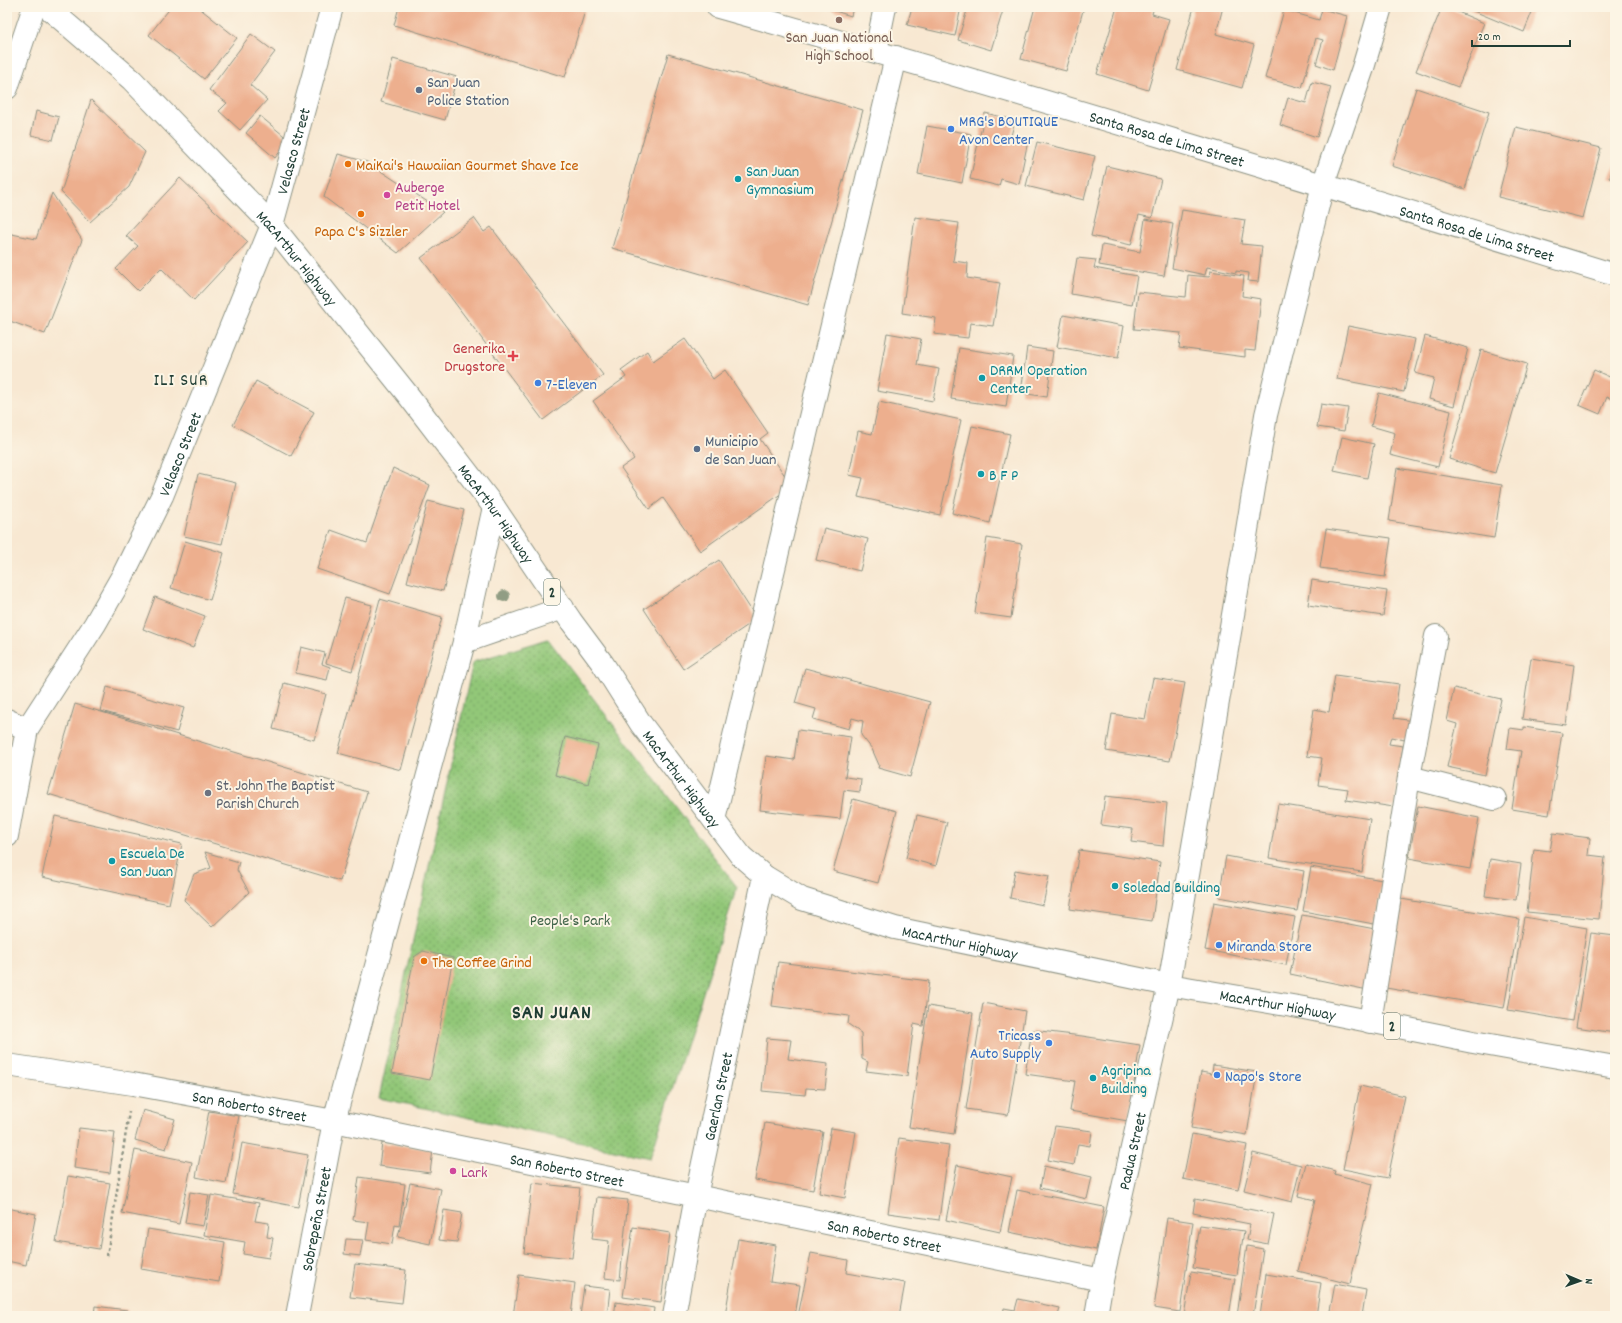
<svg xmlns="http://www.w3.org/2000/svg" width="1622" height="1323" font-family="Dekko,sans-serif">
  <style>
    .park { fill: url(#park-dots); stroke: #588256 }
    .building { fill: #edaf8e }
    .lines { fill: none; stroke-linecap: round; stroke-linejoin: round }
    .minor-casing { stroke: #8c9283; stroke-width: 24 }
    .major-casing { stroke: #8c9283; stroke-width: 24 }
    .highway-casing { stroke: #8c9283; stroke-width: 24 }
    .path { stroke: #8c9283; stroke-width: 2.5; stroke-dasharray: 3 3; stroke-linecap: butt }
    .minor { stroke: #fff; stroke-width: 22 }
    .major { stroke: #fff; stroke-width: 22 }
    .highway { stroke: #fff; stroke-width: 22 }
    .tree { fill: #919d84 }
    .education-dot { fill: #8d6e63; stroke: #fcf5e5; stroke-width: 1.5 }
    .service-dot { fill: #5c6f8a; stroke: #fcf5e5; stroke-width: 1.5 }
    .shop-dot { fill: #3f7fe0; stroke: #fcf5e5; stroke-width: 1.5 }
    .food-dot { fill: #e8710a; stroke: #fcf5e5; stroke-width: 1.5 }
    .culture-dot { fill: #0f9aa8; stroke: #fcf5e5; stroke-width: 1.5 }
    .hotel-dot { fill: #d1479c; stroke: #fcf5e5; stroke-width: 1.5 }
    .health-dot { fill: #e0444e; stroke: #fcf5e5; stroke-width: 1.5 }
    .worship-dot { fill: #6b7280; stroke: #fcf5e5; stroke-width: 1.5 }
    .labels { text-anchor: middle; stroke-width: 4; stroke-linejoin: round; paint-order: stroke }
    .shield { fill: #fcf5e5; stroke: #617469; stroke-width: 1 }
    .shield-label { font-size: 15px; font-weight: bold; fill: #1f3d34 }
    .education-label { font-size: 16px; fill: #785e54; stroke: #fcf5e5 }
    .service-label { font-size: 16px; fill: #4e5e75; stroke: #fcf5e5; text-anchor: start }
    .shop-label { font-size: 16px; fill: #366cbe; stroke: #fcf5e5; text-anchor: start }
    .street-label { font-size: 16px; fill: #1f3d34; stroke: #fcf5e5 }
    .food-label { font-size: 16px; fill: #c56008; stroke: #fcf5e5; text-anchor: start }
    .culture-label { font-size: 16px; fill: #0d838f; stroke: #fcf5e5; text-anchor: start }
    .hotel-label { font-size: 16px; fill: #b23c85; stroke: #fcf5e5; text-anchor: start }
    .health-label { font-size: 16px; fill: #be3a42; stroke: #fcf5e5; text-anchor: end }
    .worship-label { font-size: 16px; fill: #5b616d; stroke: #fcf5e5; text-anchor: start }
    .park-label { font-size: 16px; fill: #3c6045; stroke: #fcf5e5 }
    .quarter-label { font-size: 18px; letter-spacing: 1px; fill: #1f3d34; stroke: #fcf5e5 }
    .district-label { font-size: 20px; font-weight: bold; letter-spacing: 1px; fill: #1f3d34; stroke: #fcf5e5 }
  </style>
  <defs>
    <pattern id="park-dots" width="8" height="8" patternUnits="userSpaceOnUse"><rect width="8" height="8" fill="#92c778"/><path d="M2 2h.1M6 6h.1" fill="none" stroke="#77a363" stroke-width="1.8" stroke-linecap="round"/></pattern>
  </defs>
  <rect width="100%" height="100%" fill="#fcf5e5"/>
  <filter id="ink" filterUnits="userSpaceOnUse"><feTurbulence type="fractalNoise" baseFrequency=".025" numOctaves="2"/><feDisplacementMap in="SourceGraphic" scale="8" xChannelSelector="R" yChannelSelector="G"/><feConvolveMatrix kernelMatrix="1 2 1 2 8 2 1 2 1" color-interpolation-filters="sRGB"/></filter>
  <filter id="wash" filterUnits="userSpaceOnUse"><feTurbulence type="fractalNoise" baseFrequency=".012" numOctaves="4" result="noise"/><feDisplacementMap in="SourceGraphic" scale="16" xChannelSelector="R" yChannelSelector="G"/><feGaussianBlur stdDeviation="0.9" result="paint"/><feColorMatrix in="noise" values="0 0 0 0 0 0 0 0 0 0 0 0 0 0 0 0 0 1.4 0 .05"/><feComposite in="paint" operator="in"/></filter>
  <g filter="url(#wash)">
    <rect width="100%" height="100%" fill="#f8e8d2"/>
    <!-- park -->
    <path class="park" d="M548 639 737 887 650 1158 379 1098 473 662Z"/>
    <g id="blocks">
      <!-- building -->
      <g class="building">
        <path d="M171 7H198L237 38 204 79 149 35Z"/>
        <path d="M399 7H573L585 11 565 77 394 25Z"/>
        <path d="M822 7H853L851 16Z"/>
        <path d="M912 7H961L955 36 907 25Z"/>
        <path d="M968 7H1004L991 50 958 40Z"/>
        <path d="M1035 7H1084L1066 71 1021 59Z"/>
        <path d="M1117 7H1154L1152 14 1169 19 1148 90 1097 74Z"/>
        <path d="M1194 7H1223L1216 34 1254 45 1242 88 1177 70Z"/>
        <path d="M1442 7H1446L1484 23 1458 87 1416 71Z"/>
        <path d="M1464 7H1534L1524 32Z"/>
        <path d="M1322 9 1347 16 1333 70 1316 64 1323 40 1316 38 1302 88 1265 78 1284 10 1319 20Z"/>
        <path d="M7 34 14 40 7 49Z"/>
        <path d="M251 34 275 52 250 85 267 100 240 130 219 111 227 103 209 90Z"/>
        <path d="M668 54 863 110 808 305 612 248Z"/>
        <path d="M393 59 457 77 445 120 381 102Z"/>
        <path d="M1312 82 1331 87 1317 137 1280 125 1288 98 1306 103Z"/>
        <path d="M1416 88 1489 112 1465 189 1392 166Z"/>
        <path d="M91 100 145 152 129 187 90 222 61 192Z"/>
        <path d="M36 111 59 117 53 140 31 135Z"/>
        <path d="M985 113 1015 120 1011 136 1028 141 1019 184 1001 179 999 186 970 179Z"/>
        <path d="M260 116 289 140 275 158 246 133Z"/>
        <path d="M927 126 971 134 962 183 918 174Z"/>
        <path d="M1516 127 1601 148 1583 218 1498 197Z"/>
        <path d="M1037 142 1095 156 1084 200 1026 186Z"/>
        <path d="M338 154 367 162 443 212 398 253 324 197Z"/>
        <path d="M1615 164V180L1609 178Z"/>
        <path d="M1107 166 1161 179 1152 218 1139 215 1131 245 1091 236Z"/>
        <path d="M180 178 248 242 194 300 161 268 138 291 116 269 138 246 126 236Z"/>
        <path d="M52 193 82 240 45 334 7 320V233L36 239Z"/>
        <path d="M1182 210 1245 220 1241 244 1262 246 1258 282 1248 281 1249 273 1236 271V273L1207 267 1205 275 1172 268Z"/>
        <path d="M915 217 959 223 953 261 968 263 967 278 1000 283 993 326 970 323 968 338 934 334 936 318 902 313Z"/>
        <path d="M474 218 484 232 491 227 603 375 543 420 421 258Z"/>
        <path d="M1145 219 1173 224 1164 276 1099 265 1102 245 1140 252Z"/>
        <path d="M1077 258 1096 260 1094 268 1137 276 1132 305 1071 294Z"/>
        <path d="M1210 271 1244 276 1242 296 1261 299 1255 351 1245 350V357L1179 348 1181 333 1134 329 1138 292 1186 297 1188 275 1209 277Z"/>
        <path d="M1063 315 1124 326 1118 358 1057 347Z"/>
        <path d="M1348 326 1415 339 1404 392 1337 379Z"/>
        <path d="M887 333 921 339 917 365 939 369 933 401 877 391Z"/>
        <path d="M1425 336 1468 348 1454 406 1429 399 1434 378 1415 373Z"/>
        <path d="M685 339 713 379 725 370 768 433 760 439 792 486 700 551 663 498 649 509 621 468 634 459 593 401 626 377 621 370 647 351 653 361Z"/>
        <path d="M1027 347 1053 351 1047 397 1021 393Z"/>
        <path d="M959 348 1013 356 1006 407 951 399Z"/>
        <path d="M1481 350 1527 364 1495 473 1449 459Z"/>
        <path d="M1594 370 1612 378 1615 372V400L1607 397 1600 414 1579 405Z"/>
        <path d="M256 381 314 412 291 456 233 425Z"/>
        <path d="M1379 393 1451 411 1438 467 1390 455 1395 433 1371 426Z"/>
        <path d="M879 402 961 420 940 515 858 497 863 478 849 475 858 431 872 434Z"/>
        <path d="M1321 404 1348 408 1344 431 1317 427Z"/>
        <path d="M972 426 1010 434 990 523 952 513Z"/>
        <path d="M1342 437 1374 444 1367 478 1334 471Z"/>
        <path d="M393 468 430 485 390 594 317 569 331 530 367 543Z"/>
        <path d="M1397 468 1502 485 1494 538 1389 521Z"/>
        <path d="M198 474 236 483 222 544 184 536Z"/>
        <path d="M428 501 464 510 443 591 407 582Z"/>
        <path d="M824 528 868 539 860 571 816 560Z"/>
        <path d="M1326 529 1391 538 1385 577 1320 568Z"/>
        <path d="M987 538 1022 544 1011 618 975 613Z"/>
        <path d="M185 541 224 553 210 600 171 588Z"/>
        <path d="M719 560 757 619 683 669 644 609Z"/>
        <path d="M1312 580 1387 591 1383 616 1308 605Z"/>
        <path d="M155 597 205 616 193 648 143 629Z"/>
        <path d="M345 598 372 605 352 671 326 663Z"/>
        <path d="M380 599 442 617 401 770 338 753Z"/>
        <path d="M301 647 325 653 322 664 330 667 327 680 295 673Z"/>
        <path d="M1531 658 1574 665 1566 725 1522 719Z"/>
        <path d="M805 668 930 702 910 777 878 768 879 765 872 749 861 735 863 721 852 718 849 729 813 719 816 709 795 703Z"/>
        <path d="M1335 675 1399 684 1394 718 1413 721 1409 741 1391 737 1389 744 1403 746 1394 807 1346 800 1348 789 1318 785 1322 758 1307 756 1314 709 1329 712Z"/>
        <path d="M1153 678 1185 683 1170 761 1106 751 1112 714 1145 719Z"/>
        <path d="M284 683 326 694 314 740 273 729Z"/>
        <path d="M107 687 184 708 177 732 101 711Z"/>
        <path d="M1454 688 1501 699 1485 775 1447 767 1457 724 1447 721Z"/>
        <path d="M75 704 367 792 340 881 48 794Z"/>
        <path d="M1524 727 1562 733 1549 815 1512 809 1521 751 1507 749 1510 728 1524 730Z"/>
        <path d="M798 730 851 737 845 777 861 779 860 792 844 790 840 819 760 810 766 756 794 760Z"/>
        <path d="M565 737 598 745 588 784 555 775Z"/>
        <path d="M1105 796 1167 803 1163 846 1131 842 1133 829 1101 825Z"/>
        <path d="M853 799 897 811 878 883 833 871Z"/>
        <path d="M1278 804 1370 819 1362 872 1269 858Z"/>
        <path d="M1418 806 1479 818 1470 869 1409 858Z"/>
        <path d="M917 815 947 822 936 866 906 858Z"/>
        <path d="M55 816 182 844 169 904 42 877Z"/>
        <path d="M1553 833 1590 838 1588 855 1605 857 1599 919 1527 912 1534 849 1550 851Z"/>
        <path d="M1079 850 1160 862 1152 921 1070 909Z"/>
        <path d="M205 852 239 862 237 870 249 892 212 927 184 900 194 874 211 868Z"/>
        <path d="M1226 856 1304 871 1297 911 1219 897Z"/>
        <path d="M1490 859 1521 864 1516 900 1485 896Z"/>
        <path d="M1311 867 1382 880 1374 924 1303 911Z"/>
        <path d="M1015 870 1049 876 1043 905 1010 898Z"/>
        <path d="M1401 899 1519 919 1504 1008 1386 988Z"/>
        <path d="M1214 902 1295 917 1286 965 1205 950Z"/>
        <path d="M1302 915 1380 930 1368 990 1290 974Z"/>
        <path d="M1524 917 1587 928 1572 1021 1508 1010Z"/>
        <path d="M1591 933 1615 936V1033L1576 1027Z"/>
        <path d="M423 951 453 958 430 1080 392 1073 414 957Z"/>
        <path d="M778 962 929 981 923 1026 914 1024 907 1076 866 1071 868 1062 862 1059 861 1033 848 1024 849 1016 772 1006Z"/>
        <path d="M983 1003 1025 1011 1008 1115 966 1109Z"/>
        <path d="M928 1006 973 1013 954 1134 909 1127Z"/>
        <path d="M1032 1030 1082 1036 1140 1045 1128 1121 1070 1111 1075 1081 1025 1074Z"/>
        <path d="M767 1038 791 1040 788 1059 828 1064 825 1089 806 1088 805 1095 762 1091Z"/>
        <path d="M1213 1065 1257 1072 1247 1135 1223 1131 1222 1133 1191 1128 1201 1072 1212 1074Z"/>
        <path d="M1360 1086 1405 1096 1388 1178 1343 1169Z"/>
        <path d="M143 1110 175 1119 166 1149 135 1140Z"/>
        <path d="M209 1111 239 1116 226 1183 196 1177Z"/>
        <path d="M765 1123 823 1132 813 1190 755 1180Z"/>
        <path d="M1055 1126 1092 1131 1090 1146 1078 1144 1074 1165 1048 1160Z"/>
        <path d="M79 1128 115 1132 110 1173 74 1168Z"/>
        <path d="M831 1128 856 1132 845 1198 819 1193Z"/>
        <path d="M1192 1134 1247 1145 1238 1190 1183 1179Z"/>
        <path d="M899 1138 949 1145 939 1220 888 1213Z"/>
        <path d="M242 1143 308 1155 298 1207 233 1194Z"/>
        <path d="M382 1143 433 1150 430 1173 379 1166Z"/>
        <path d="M135 1150 192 1162 179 1224 122 1213Z"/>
        <path d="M1253 1153 1301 1165 1292 1202 1244 1190Z"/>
        <path d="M1306 1163 1335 1171 1334 1174 1373 1184 1350 1284 1298 1271 1315 1200 1298 1196Z"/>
        <path d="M957 1165 1012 1177 1000 1232 946 1220Z"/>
        <path d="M1044 1166 1092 1177 1087 1199 1040 1188Z"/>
        <path d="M68 1176 110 1183 99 1249 56 1242Z"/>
        <path d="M359 1177 405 1184 399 1226 395 1225 392 1244 366 1240 369 1222 353 1220Z"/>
        <path d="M410 1183 441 1189 430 1244 398 1237Z"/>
        <path d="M532 1183 580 1188 572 1258 524 1253Z"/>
        <path d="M1017 1190 1104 1207 1096 1250 1009 1232Z"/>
        <path d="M190 1192 209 1195 203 1226 185 1223Z"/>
        <path d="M211 1195 259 1203 255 1221 269 1223 267 1237 273 1238 269 1258 243 1254 245 1242 204 1235Z"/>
        <path d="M597 1197 628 1200 620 1280 605 1278 609 1241 592 1239Z"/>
        <path d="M1195 1199 1274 1214 1268 1244 1247 1240 1250 1224 1193 1213Z"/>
        <path d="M7 1208 36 1214 26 1265 7 1261Z"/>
        <path d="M444 1210 462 1213 457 1242 439 1240Z"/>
        <path d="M1167 1218 1193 1222 1180 1312 1154 1308Z"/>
        <path d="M1200 1225 1244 1231 1237 1275 1193 1268Z"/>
        <path d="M633 1227 670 1233 661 1302 623 1297Z"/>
        <path d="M148 1229 225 1242 219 1282 141 1269Z"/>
        <path d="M346 1239 363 1240 360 1256 344 1254Z"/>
        <path d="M738 1239 776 1245 770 1281 800 1285 795 1316H725Z"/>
        <path d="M1247 1246 1263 1249 1253 1316H1237Z"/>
        <path d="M811 1253 848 1260 846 1273 905 1283 899 1316H798Z"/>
        <path d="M355 1264 406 1270 402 1303 350 1297Z"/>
        <path d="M1191 1272 1235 1279 1229 1316H1184Z"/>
        <path d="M1266 1274 1321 1283 1316 1316H1260Z"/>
        <path d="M519 1275 575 1283 571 1316H513Z"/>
        <path d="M1335 1284 1366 1290 1362 1316H1329Z"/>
        <path d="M584 1286 610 1289 607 1316H580Z"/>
        <path d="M1018 1299 1060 1308 1058 1316H1003L1004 1308 1015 1310Z"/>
        <path d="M616 1302 654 1308 653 1316H614Z"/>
        <path d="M95 1306 127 1310 126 1316H94Z"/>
      </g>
    </g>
  </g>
  <g filter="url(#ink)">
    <use href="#blocks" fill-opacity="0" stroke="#8c9283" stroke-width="1"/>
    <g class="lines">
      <!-- minor casing -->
      <g class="minor-casing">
        <g id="minor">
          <path id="s1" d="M718 7C1018 91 1317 183 1615 275"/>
          <path d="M876 51 885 7"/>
          <path d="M7 88 34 7"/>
          <path d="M464 642 563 608"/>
          <path d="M7 720 27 729"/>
          <path d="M1409 777 1495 799"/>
          <path d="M714 820 896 57"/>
          <path id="s2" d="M7 836 27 729 95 624 123 575 162 496 272 225 332 7"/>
          <path d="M1169 985 1234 609 1266 415 1323 185 1363 68 1381 7"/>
          <path d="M1370 1022 1409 777 1436 636"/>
          <path id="s3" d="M7 1065 133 1084 334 1121 1102 1280"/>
          <path id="s4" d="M297 1316 334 1121 464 642 494 507"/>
          <path id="s5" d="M674 1316 696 1196 764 876"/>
        </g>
      </g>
      <!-- major casing -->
      <g class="major-casing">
        <g id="major">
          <path id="s6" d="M1096 1316 1102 1280 1169 985"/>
        </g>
      </g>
      <!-- highway casing -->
      <g class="highway-casing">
        <g id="highway">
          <path id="s7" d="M47 7 132 80 272 225 408 395 494 507 571 621 603 664 641 724 741 856 764 876 802 899 895 928 1169 985 1304 1008 1473 1042 1615 1067"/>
        </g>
      </g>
      <!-- path -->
      <path class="path" d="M107 1256 129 1112"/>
      <!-- minor -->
      <use href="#minor" class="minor"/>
      <!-- major -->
      <use href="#major" class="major"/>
      <!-- highway -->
      <use href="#highway" class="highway"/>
    </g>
    <!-- trees -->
    <circle class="tree" cx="504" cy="596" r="6"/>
  </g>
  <!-- markers -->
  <circle class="education-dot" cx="839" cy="20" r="4"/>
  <g class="service-dot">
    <circle cx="419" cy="90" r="4"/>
    <circle cx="697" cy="449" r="4"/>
  </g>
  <g class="shop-dot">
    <circle cx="951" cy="129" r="4"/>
    <circle cx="538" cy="383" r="4"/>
    <circle cx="1219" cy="945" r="4"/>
    <circle cx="1049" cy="1043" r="4"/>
    <circle cx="1217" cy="1075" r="4"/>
  </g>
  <g class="food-dot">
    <circle cx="348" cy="164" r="4"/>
    <circle cx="361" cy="214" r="4"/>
    <circle cx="424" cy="961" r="4"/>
  </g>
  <g class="culture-dot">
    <circle cx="738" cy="179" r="4"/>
    <circle cx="982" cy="378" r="4"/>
    <circle cx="981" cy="474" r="4"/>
    <circle cx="112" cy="861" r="4"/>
    <circle cx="1115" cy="886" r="4"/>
    <circle cx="1093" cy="1078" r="4"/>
  </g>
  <g class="hotel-dot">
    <circle cx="387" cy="195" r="4"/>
    <circle cx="453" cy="1171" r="4"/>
  </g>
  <path class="health-dot" d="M511 350h4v4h4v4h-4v4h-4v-4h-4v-4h4z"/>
  <circle class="worship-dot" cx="208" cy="793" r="4"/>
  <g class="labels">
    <!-- shield labels -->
    <g class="shield">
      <rect x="544" y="579" width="16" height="26" rx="3"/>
      <rect x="1384" y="1013" width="16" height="26" rx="3"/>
    </g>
    <g class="shield-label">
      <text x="552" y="597">2</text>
      <text x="1392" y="1031">2</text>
    </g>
    <!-- education labels -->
    <g class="education-label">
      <text x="839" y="42">San Juan National<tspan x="839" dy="18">High School</tspan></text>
    </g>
    <!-- service labels -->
    <g class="service-label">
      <text x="427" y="87">San Juan<tspan x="427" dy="18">Police Station</tspan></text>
      <text x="705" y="446">Municipio<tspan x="705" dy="18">de San Juan</tspan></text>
    </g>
    <!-- shop labels -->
    <g class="shop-label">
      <text x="959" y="126">MRG's BOUTIQUE<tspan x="959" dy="18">Avon Center</tspan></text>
      <text x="546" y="389">7-Eleven</text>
      <text x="1227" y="951">Miranda Store</text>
      <text x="1041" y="1040" text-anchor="end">Tricass<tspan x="1041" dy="18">Auto Supply</tspan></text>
      <text x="1225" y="1081">Napo's Store</text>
    </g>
    <!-- street labels -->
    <g class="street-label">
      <text dy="6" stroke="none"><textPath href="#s1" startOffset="468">Santa Rosa de Lima Street</textPath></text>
      <text dy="6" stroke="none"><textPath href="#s2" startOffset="748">Velasco Street</textPath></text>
      <text dy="6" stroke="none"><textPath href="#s1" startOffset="792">Santa Rosa de Lima Street</textPath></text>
      <text dy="6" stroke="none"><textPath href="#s7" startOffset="355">MacArthur Highway</textPath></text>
      <text dy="6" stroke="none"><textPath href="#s2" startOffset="424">Velasco Street</textPath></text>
      <text dy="6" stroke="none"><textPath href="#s7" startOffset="679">MacArthur Highway</textPath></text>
      <text dy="6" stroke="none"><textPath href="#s7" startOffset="1003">MacArthur Highway</textPath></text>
      <text dy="6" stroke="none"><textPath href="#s7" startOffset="1339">MacArthur Highway</textPath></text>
      <text dy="6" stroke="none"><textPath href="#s7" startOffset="1663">MacArthur Highway</textPath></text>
      <text dy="6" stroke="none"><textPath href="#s5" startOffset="224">Gaerlan Street</textPath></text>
      <text dy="6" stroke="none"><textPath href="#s3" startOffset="246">San Roberto Street</textPath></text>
      <text dy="6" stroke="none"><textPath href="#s6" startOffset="169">Padua Street</textPath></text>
      <text dy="6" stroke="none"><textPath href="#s3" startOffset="570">San Roberto Street</textPath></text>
      <text dy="6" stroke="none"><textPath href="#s4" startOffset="99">Sobrepeña Street</textPath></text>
      <text dy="6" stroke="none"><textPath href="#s3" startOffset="894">San Roberto Street</textPath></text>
    </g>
    <!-- food labels -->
    <g class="food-label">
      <text x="356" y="170">MaiKai's Hawaiian Gourmet Shave Ice</text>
      <text x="361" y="236" text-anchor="middle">Papa C's Sizzler</text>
      <text x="432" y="967">The Coffee Grind</text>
    </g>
    <!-- culture labels -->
    <g class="culture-label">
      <text x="746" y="176">San Juan<tspan x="746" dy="18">Gymnasium</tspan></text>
      <text x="990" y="375">DRRM Operation<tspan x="990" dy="18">Center</tspan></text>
      <text x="989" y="480">B F P</text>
      <text x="120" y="858">Escuela De<tspan x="120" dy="18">San Juan</tspan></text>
      <text x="1123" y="892">Soledad Building</text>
      <text x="1101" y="1075">Agripina<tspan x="1101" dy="18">Building</tspan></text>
    </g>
    <!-- hotel labels -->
    <g class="hotel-label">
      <text x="395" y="192">Auberge<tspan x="395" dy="18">Petit Hotel</tspan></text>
      <text x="461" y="1177">Lark</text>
    </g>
    <!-- health labels -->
    <g class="health-label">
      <text x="505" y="353">Generika<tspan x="505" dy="18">Drugstore</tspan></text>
    </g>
    <!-- worship labels -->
    <g class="worship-label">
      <text x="216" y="790">St. John The Baptist<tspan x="216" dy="18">Parish Church</tspan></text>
    </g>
    <!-- park labels -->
    <g class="park-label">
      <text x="570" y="925">People's Park</text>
    </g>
    <!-- quarter labels -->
    <g class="quarter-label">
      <text x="181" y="385">ILI SUR</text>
    </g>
    <!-- district labels -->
    <g class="district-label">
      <text x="552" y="1018">SAN JUAN</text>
    </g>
  </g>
  <!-- margin -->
  <rect width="1622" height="1323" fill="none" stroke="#fcf5e5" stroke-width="24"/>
  <!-- north arrow -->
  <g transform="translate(1580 1281) rotate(92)" stroke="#fcf5e5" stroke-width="3" paint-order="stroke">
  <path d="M0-3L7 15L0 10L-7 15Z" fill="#1f3d34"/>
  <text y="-6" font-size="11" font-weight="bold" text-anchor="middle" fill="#1f3d34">N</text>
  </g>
  <!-- scale -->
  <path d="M1472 40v6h98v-6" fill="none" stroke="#1f3d34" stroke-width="2"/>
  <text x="1478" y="40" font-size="12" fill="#1f3d34" stroke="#fcf5e5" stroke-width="3" paint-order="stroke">20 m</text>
</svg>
